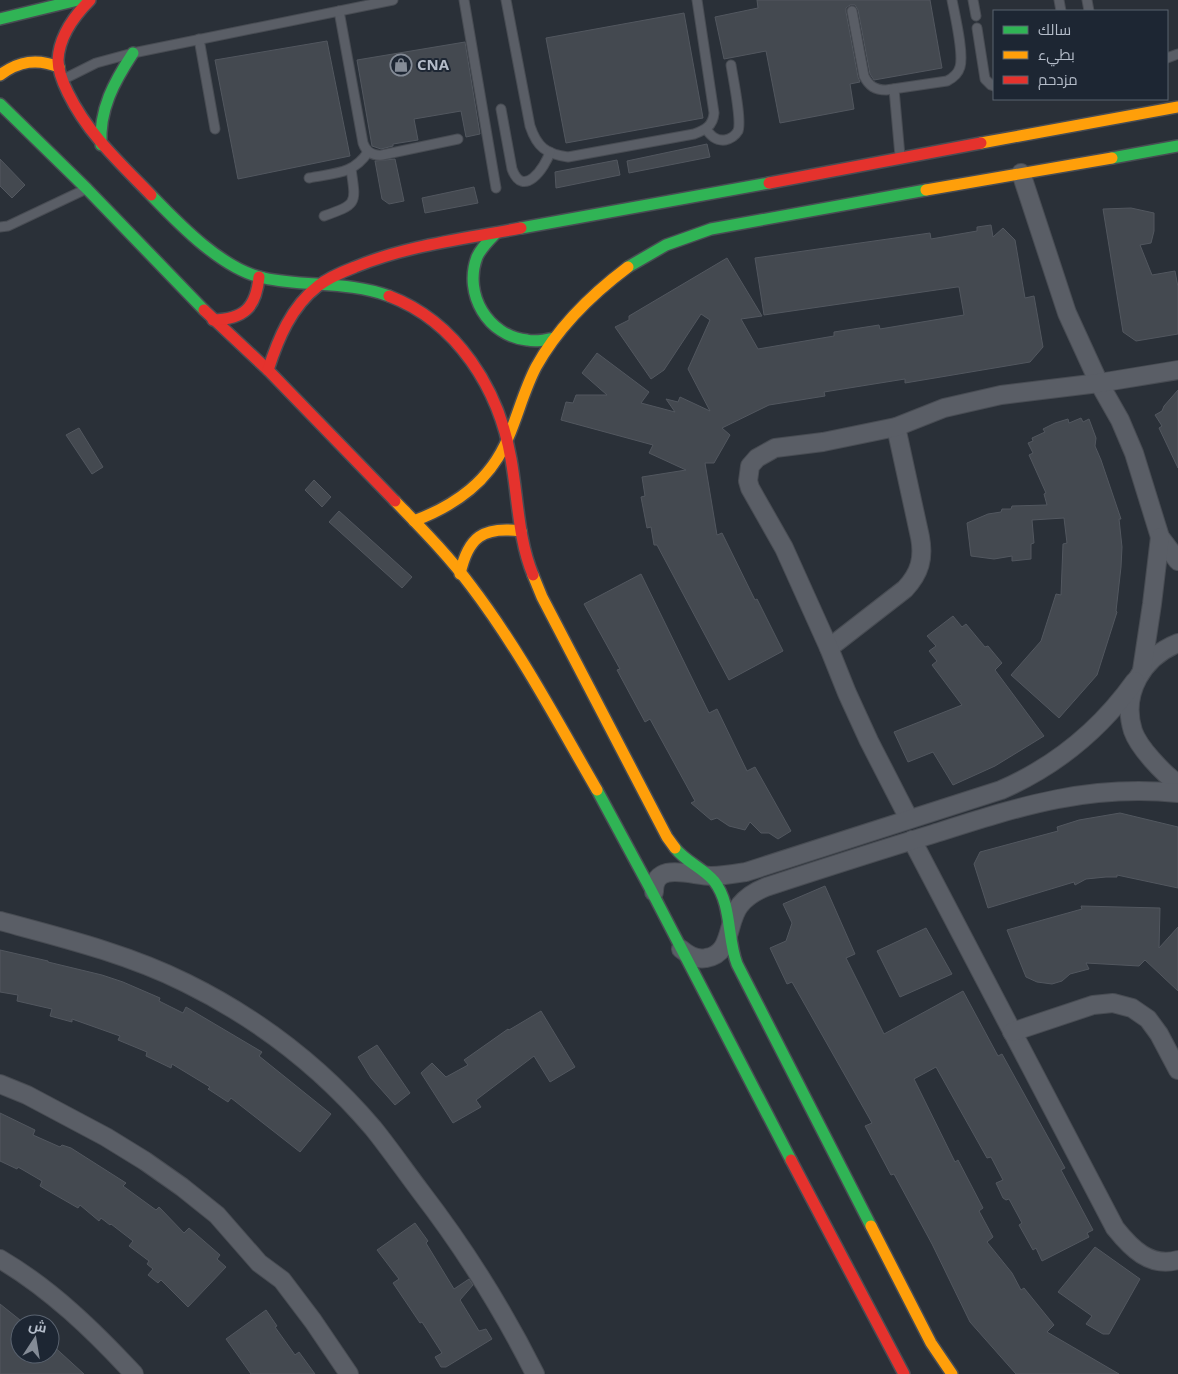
<svg xmlns="http://www.w3.org/2000/svg" width="1178" height="1374" font-family="'Open Sans',Cairo,sans-serif">
  <style>
    .building { fill: #444950; stroke: #52575f }
    .lines { fill: none; stroke-linecap: round; stroke-linejoin: round }
    .lane-casing { stroke: #484c53; stroke-width: 11 }
    .street-casing { stroke: #484c53; stroke-width: 20 }
    .fast-casing { stroke: #484c53; stroke-width: 14 }
    .slow-casing { stroke: #484c53; stroke-width: 14 }
    .jam-casing { stroke: #484c53; stroke-width: 14 }
    .lane { stroke: #5a5e66; stroke-width: 9 }
    .street { stroke: #5a5e66; stroke-width: 18 }
    .fast { stroke: #30b455; stroke-width: 11 }
    .slow { stroke: #ff9f0a; stroke-width: 11 }
    .jam { stroke: #e5322d; stroke-width: 11 }
    .labels { text-anchor: middle; stroke-width: 4; stroke-linejoin: round; paint-order: stroke }
    .poi-label { font-size: 15px; font-weight: bold; fill: #b4bcc9; stroke: #1d2633; text-anchor: start }
  </style>
  <rect width="100%" height="100%" fill="#2a3038"/>
  <!-- building -->
  <g class="building">
    <path d="M757 0H930L942 68 874 80 870 74 858 10 855 5H850L846 8V12L858 77 860 82 850 84 854 109 780 123 766 51 724 59 715 17 758 8Z"/>
    <path d="M684 13 703 118 566 143 546 38Z"/>
    <path d="M327 41 350 156 238 179 215 60Z"/>
    <path d="M465 42 480 134 466 137 461 111 414 119 418 140 393 144V146L381 149 372 146 357 60Z"/>
    <path d="M707 144 710 157 629 173 627 161Z"/>
    <path d="M0 159 25 185 12 198 0 186Z"/>
    <path d="M395 159 404 201 389 204 382 199 375 161Z"/>
    <path d="M617 160 620 175 556 188 555 172Z"/>
    <path d="M474 187 478 203 425 213 422 198Z"/>
    <path d="M1131 208 1154 213V231L1151 243 1140 245 1152 275 1175 271 1178 287V334L1136 341 1123 332 1103 209Z"/>
    <path d="M991 225 993 237 1003 228 1015 240 1025 298 1034 296 1043 347 1030 362 905 383V379L824 392 825 396 769 405 722 428 730 435 714 463H705L717 535 722 533 755 600 757 599 783 651 729 680 657 545H654L651 527 647 528 641 497 645 496 642 477 686 470 649 453 653 445 561 420 566 402 573 403 576 395H607L582 373 597 353 649 392 641 403 675 412 666 399 678 402 680 397 710 411 688 369 710 320 701 314 664 370 651 379 615 327 629 320V316L727 258 762 316 741 319 758 349 834 336V332L879 325 880 329 964 315 959 287H957L764 315 755 258 930 233 931 239 977 231V227Z"/>
    <path d="M1178 390V468L1159 428 1162 426 1155 415 1162 411 1164 406Z"/>
    <path d="M1081 418 1083 422 1089 419 1096 438 1095 446 1101 460 1121 519H1119L1122 547 1121 567 1116 611 1117 612 1097 675 1059 718 1011 675 1041 641 1056 594 1061 595 1063 544 1067 543 1064 518 1032 520 1034 543 1031 544V559L1012 561V556L994 559 971 556 967 523 988 514 1001 512 1002 509H1011L1012 506 1047 505 1044 494 1046 493 1029 455 1033 453 1028 443 1033 441 1032 438 1045 432 1043 429 1055 423 1068 419 1069 423Z"/>
    <path d="M79 428 103 467 92 474 66 435Z"/>
    <path d="M314 480 331 497 322 507 305 490Z"/>
    <path d="M339 511 412 577 402 588 329 522Z"/>
    <path d="M641 574 709 713 717 709 747 771 755 767 791 831 778 839 769 833H761L750 822 745 830 729 826 717 818 711 820 691 803 695 801 650 719 645 722 617 670 620 669 584 604Z"/>
    <path d="M953 616 962 627 966 624 985 647 988 646 1002 663 995 670 1044 736 995 766 953 785 933 752 908 762 894 732 962 705 932 665 937 661 929 651 936 646 927 636Z"/>
    <path d="M1120 813 1178 827V888L1117 875V877H1106L1086 879 1075 885 1074 882 988 908 974 864 980 852 1058 831 1057 827 1079 820Z"/>
    <path d="M825 886 855 954 846 958 884 1034 963 991 998 1056 1002 1054 1065 1168 1061 1170 1093 1230 1087 1233 1089 1237 1042 1261 1036 1248 1033 1250 1019 1225 1022 1223 1009 1199 1006 1200 1003 1198 996 1183 1003 1180 991 1157 987 1158 936 1067 914 1079 955 1162 958 1160 983 1208 979 1211 993 1237 987 1242 1012 1273 1021 1290 1024 1288 1054 1325 1047 1332 1119 1374H1016L970 1322 932 1244 894 1174 891 1175 865 1126 872 1123 792 982 787 984 770 948 786 941 792 923 783 904Z"/>
    <path d="M1081 906 1160 908 1159 948 1178 927V991L1145 960 1139 966 1086 963 1089 969 1070 974 1062 981 1052 984 1037 982 1026 977 1007 930 1082 909Z"/>
    <path d="M926 928 952 974 900 997 877 951Z"/>
    <path d="M0 950 48 961V962L102 975 123 982 160 998 159 1001 183 1013 186 1007 262 1052 259 1056 331 1114 300 1152 231 1098 228 1102 208 1089 210 1087 172 1064 171 1068 146 1056 147 1052 118 1040 120 1036 72 1019V1022L50 1016 52 1009 17 1001 18 995 0 992Z"/>
    <path d="M541 1011 575 1067 550 1082 534 1056 476 1100 481 1107 453 1123 421 1073 432 1063 446 1077 468 1065 464 1060 508 1029 509 1030Z"/>
    <path d="M377 1045 410 1093 395 1105 371 1078 358 1057Z"/>
    <path d="M0 1113 35 1130 33 1135 60 1147 62 1145 71 1148 126 1183 123 1186 156 1210 159 1207 184 1233 189 1228 220 1255 217 1259 226 1267 188 1307 161 1280 158 1283 148 1275 153 1269 147 1264 149 1261 129 1246 133 1241 111 1224 110 1225 101 1218 99 1221 80 1205 78 1208 45 1189 40 1186 42 1181 18 1167 17 1169 0 1161Z"/>
    <path d="M415 1223 428 1241 426 1243 454 1289 469 1279 473 1285 460 1300 479 1331 486 1329 492 1339 446 1367H441L435 1357 442 1353 422 1322 420 1323 393 1283 399 1279 377 1250Z"/>
    <path d="M1095 1247 1140 1279 1109 1334H1103L1086 1324 1092 1316 1058 1292Z"/>
    <path d="M0 1304 20 1320V1354H50V1343L84 1374H0Z"/>
    <path d="M266 1310 277 1326 275 1327 295 1355 299 1352 315 1374H251L226 1339Z"/>
  </g>
  <g class="lines">
    <!-- lane casing -->
    <g class="lane-casing">
      <g id="lane">
        <path d="M464 0 496 188"/>
        <path d="M506 0 530 126C537 147 546 154 568 157L694 134C705 130 713 126 714 113L697 0"/>
        <path d="M973 0 976 16"/>
        <path d="M1059 0 1061 11"/>
        <path d="M1087 0 1089 11"/>
        <path d="M339 11 363 143C366 152 373 156 382 155L458 139"/>
        <path d="M852 11 864 76C869 86 875 90 886 90L947 81C953 78 958 74 960 67 964 53 955 16 952 0"/>
        <path d="M977 28 985 79 991 85 994 86"/>
        <path d="M199 39 215 129"/>
        <path d="M1167 58 1178 54"/>
        <path d="M64 79 96 63 133 53 393 0"/>
        <path d="M894 89 900 156"/>
        <path d="M501 109 512 169C523 199 545 168 550 152"/>
        <path d="M706 129C711 136 716 141 725 140 730 139 735 136 738 131 742 121 733 78 731 65"/>
        <path d="M309 178C333 173 353 175 368 152"/>
        <path d="M324 216C358 204 356 204 351 169"/>
        <path d="M0 227 8 226 84 190"/>
      </g>
    </g>
    <!-- street casing -->
    <g class="street-casing">
      <g id="street">
        <path d="M1021 173 1067 313 1099 383 1120 420 1134 453 1160 537 1178 561"/>
        <path d="M1178 643C1143 657 1121 693 1133 731 1139 748 1163 773 1178 784"/>
        <path d="M829 648 905 589C920 573 924 558 920 537L896 427"/>
        <path d="M1142 670 1152 604 1160 537"/>
        <path d="M909 819 869 741 847 693 829 648 784 548 750 488 748 481 750 466 757 458 775 448 823 442 896 427 944 408 1001 395 1099 383 1178 370"/>
        <path d="M912 840 1115 1228C1131 1248 1150 1268 1178 1260"/>
        <path d="M654 892C654 860 692 876 711 876 723 876 734 874 746 872L1001 790C1056 766 1100 730 1135 681"/>
        <path d="M0 921C63 938 128 954 186 983 257 1018 322 1068 373 1128 390 1149 405 1171 421 1192 464 1248 503 1310 535 1374"/>
        <path d="M681 949C688 955 696 960 706 958 733 954 726 922 740 905 747 896 756 891 766 887 821 869 877 851 933 834 1018 807 1086 784 1178 793"/>
        <path d="M1012 1032 1093 1005 1113 1003 1132 1008 1148 1019 1159 1034 1178 1070"/>
        <path d="M0 1084 27 1095 106 1137 145 1161 182 1187 217 1215 259 1263 282 1280 313 1321 349 1374"/>
        <path d="M0 1259C51 1289 94 1331 134 1374"/>
      </g>
    </g>
    <!-- fast casing -->
    <g class="fast-casing">
      <g id="fast">
        <path d="M0 19 78 0"/>
        <path d="M0 104 87 189 204 310"/>
        <path d="M101 145C99 109 114 82 133 53"/>
        <path d="M1112 158 1178 146"/>
        <path d="M151 195C179 224 223 270 264 278 305 287 349 281 389 296"/>
        <path d="M521 228 769 183"/>
        <path d="M496 233C489 240 481 248 477 257 463 294 488 336 527 340 536 342 545 340 554 338"/>
        <path d="M628 267 666 245 711 229 926 190"/>
        <path d="M597 790 651 890 791 1160"/>
        <path d="M675 848C686 862 703 868 714 881 732 904 727 938 737 964L871 1226"/>
      </g>
    </g>
    <!-- slow casing -->
    <g class="slow-casing">
      <g id="slow">
        <path d="M0 75C19 61 37 58 59 67"/>
        <path d="M981 143 1178 107"/>
        <path d="M926 190 1112 158"/>
        <path d="M395 501C421 528 448 555 471 586 519 649 557 721 597 790"/>
        <path d="M414 521C456 505 490 481 508 438 518 415 524 390 536 367 558 327 592 294 628 267"/>
        <path d="M460 574C468 537 483 526 521 531"/>
        <path d="M533 575 542 597 667 837 675 848"/>
        <path d="M871 1226 931 1343 952 1374"/>
      </g>
    </g>
    <!-- jam casing -->
    <g class="jam-casing">
      <g id="jam">
        <path d="M90 0C74 16 59 37 58 60 58 72 63 83 68 93 88 134 120 163 151 195"/>
        <path d="M769 183 981 143"/>
        <path d="M389 296C457 322 499 389 511 459 518 498 518 539 533 575"/>
        <path d="M204 310 268 370 395 501"/>
        <path d="M213 320C244 319 256 308 259 277"/>
        <path d="M268 370C278 339 291 307 318 286 328 278 342 272 355 267 408 245 465 239 521 228"/>
        <path d="M791 1160 904 1374"/>
      </g>
    </g>
    <!-- lane -->
    <use href="#lane" class="lane"/>
    <!-- street -->
    <use href="#street" class="street"/>
    <!-- fast -->
    <use href="#fast" class="fast"/>
    <!-- slow -->
    <use href="#slow" class="slow"/>
    <!-- jam -->
    <use href="#jam" class="jam"/>
  </g>
  <!-- icons -->
  <defs>
    <g id="shop-ring" transform="scale(1.125)"><circle r="9.5" fill="#1d2633" stroke="#848b96" stroke-width="1.5"/><path d="M-5-2.5h2.3a2.7 3.5 0 0 1 5.4 0H5L5.5 6h-11ZM-1.5-2.5h3a1.5 2.3 0 0 0-3 0Z" fill="#848b96"/></g>
  </defs>
  <g fill-rule="evenodd">
    <use href="#shop-ring" x="401" y="65"/>
  </g>
  <g class="labels">
    <!-- poi labels -->
    <g class="poi-label">
      <text x="417" y="70">CNA</text>
    </g>
  </g>
  <!-- legend -->
  <rect x="993" y="10" width="175" height="90" fill="#1d2633" stroke="#59626f"/>
  <rect x="1003" y="26" width="25" height="8" fill="#30b455" stroke="#59626f"/>
  <text x="1038" y="35" font-size="15" fill="#b4bcc9">سالك</text>
  <rect x="1003" y="51" width="25" height="8" fill="#ff9f0a" stroke="#59626f"/>
  <text x="1038" y="60" font-size="15" fill="#b4bcc9">بطيء</text>
  <rect x="1003" y="76" width="25" height="8" fill="#e5322d" stroke="#59626f"/>
  <text x="1038" y="85" font-size="15" fill="#b4bcc9">مزدحم</text>
  <!-- north arrow -->
  <g transform="translate(35 1339) rotate(12)"><circle r="24" fill="#1d2633" stroke="#59626f"/>
  <path d="M0-4L9 19L0 12L-9 19Z" fill="#848b96"/>
  <text y="-8" font-size="14" font-weight="bold" text-anchor="middle" fill="#b4bcc9">ش</text>
  </g>
</svg>
